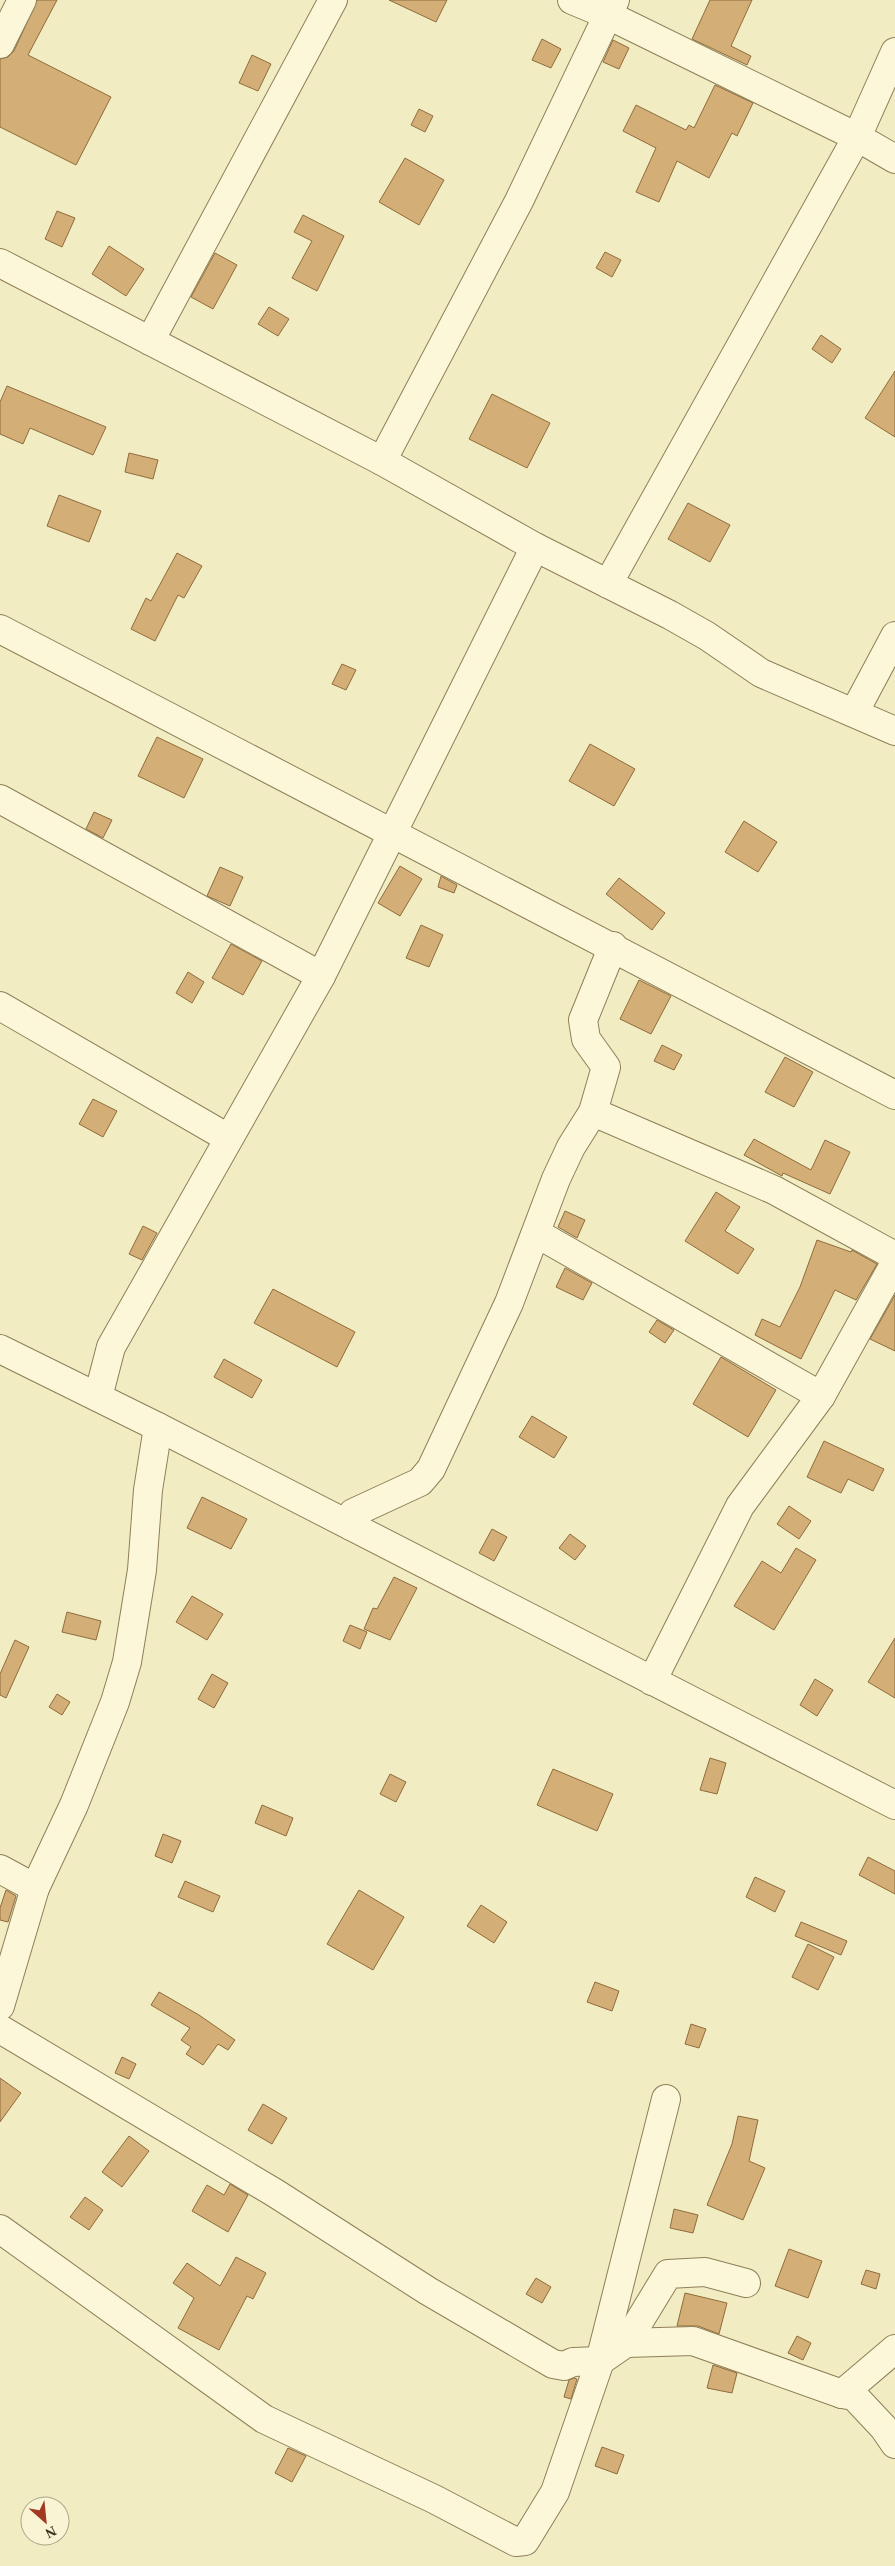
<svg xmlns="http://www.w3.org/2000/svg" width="895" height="2566" font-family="'Times New Roman',serif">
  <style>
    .building { fill: #d3ae76; stroke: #8f6c3c }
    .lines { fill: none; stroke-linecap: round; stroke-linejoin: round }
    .minor-casing { stroke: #8e7f58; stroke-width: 30 }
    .minor { stroke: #fbf7d8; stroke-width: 28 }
  </style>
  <rect width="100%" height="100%" fill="#f2ecc3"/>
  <!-- building -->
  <g class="building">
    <path d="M37 0H57L28 55 111 97 76 165 0 127V59L8 57 14 51Z"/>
    <path d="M389 0H447L436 22Z"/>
    <path d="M710 0H752L731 46 751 56 747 65 692 39Z"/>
    <path d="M542 39 561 49 551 68 532 60Z"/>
    <path d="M613 40 629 48 619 69 603 62Z"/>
    <path d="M252 55 271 64 258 91 239 83Z"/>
    <path d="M715 85 753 103 737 136 732 133 709 178 677 161 659 202 636 192 656 148 623 131 636 105 686 130 689 125 694 128Z"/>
    <path d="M419 109 433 116 425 132 411 125Z"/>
    <path d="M405 158 444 180 419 225 379 202Z"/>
    <path d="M57 211 75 218 62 247 45 239Z"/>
    <path d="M303 215 344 236 317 291 292 278 312 241 294 232Z"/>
    <path d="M109 246 144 269 126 296 92 274Z"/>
    <path d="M605 252 621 260 612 277 596 268Z"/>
    <path d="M215 253 237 265 213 309 191 297Z"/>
    <path d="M269 307 289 319 278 336 258 324Z"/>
    <path d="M821 335 841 349 832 363 812 349Z"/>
    <path d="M895 371V437L865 418Z"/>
    <path d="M7 386 106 427 93 455 30 428 23 444 0 434V402Z"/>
    <path d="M492 394 550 423 527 468 469 439Z"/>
    <path d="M129 453 158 460 153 479 125 472Z"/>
    <path d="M59 495 101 511 89 542 47 526Z"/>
    <path d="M688 503 730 525 710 562 668 539Z"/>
    <path d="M177 553 202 566 184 598 178 595 155 641 131 629 146 598 151 601Z"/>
    <path d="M342 664 356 670 346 690 332 684Z"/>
    <path d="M157 737 203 759 184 798 138 776Z"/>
    <path d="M590 744 635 769 614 806 569 781Z"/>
    <path d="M94 812 112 820 103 838 86 829Z"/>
    <path d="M744 821 777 842 758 872 725 852Z"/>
    <path d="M400 866 422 879 400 916 378 903Z"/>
    <path d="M220 867 243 877 230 906 207 896Z"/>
    <path d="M441 876 457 885 454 893 438 887Z"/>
    <path d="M619 878 665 913 652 930 606 894Z"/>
    <path d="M421 925 443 935 429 967 406 958Z"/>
    <path d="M231 944 262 961 243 995 212 978Z"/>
    <path d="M188 972 204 982 192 1003 176 993Z"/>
    <path d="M639 980 671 996 651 1034 620 1019Z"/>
    <path d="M662 1045 682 1055 674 1070 654 1061Z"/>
    <path d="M785 1057 813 1072 794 1107 765 1092Z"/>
    <path d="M93 1099 117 1111 103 1137 79 1124Z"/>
    <path d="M754 1139 811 1170 825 1140 850 1152 830 1194 783 1173 782 1176 744 1155Z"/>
    <path d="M716 1192 740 1207 725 1231 754 1249 738 1274 685 1241Z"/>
    <path d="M565 1211 585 1220 577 1238 558 1227Z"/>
    <path d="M143 1226 157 1233 142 1260 129 1254Z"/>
    <path d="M817 1240 851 1252 852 1250 877 1264 856 1300 835 1290 801 1359 755 1335 762 1319 780 1327 800 1287Z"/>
    <path d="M565 1268 592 1283 583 1300 556 1287Z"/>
    <path d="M273 1289 355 1332 337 1367 254 1323Z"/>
    <path d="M895 1295V1351L870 1339Z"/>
    <path d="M657 1320 674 1330 665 1343 649 1332Z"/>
    <path d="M721 1357 776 1390 748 1437 693 1404Z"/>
    <path d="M224 1359 262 1380 252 1398 214 1377Z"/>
    <path d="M532 1416 567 1437 554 1458 519 1437Z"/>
    <path d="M824 1441 884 1469 873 1491 848 1479 841 1493 807 1477Z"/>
    <path d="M202 1497 247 1519 231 1549 187 1528Z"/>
    <path d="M789 1506 811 1521 799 1539 777 1524Z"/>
    <path d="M492 1529 507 1537 494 1561 479 1553Z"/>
    <path d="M570 1534 586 1546 575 1560 559 1548Z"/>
    <path d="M796 1548 816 1560 774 1630 734 1606 762 1561 781 1573Z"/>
    <path d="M394 1577 417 1588 390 1640 364 1629 373 1608 377 1609Z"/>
    <path d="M192 1596 223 1614 207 1640 176 1622Z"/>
    <path d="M67 1612 101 1621 96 1640 62 1632Z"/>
    <path d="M350 1625 367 1632 360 1649 343 1641Z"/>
    <path d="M895 1638V1698L868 1682Z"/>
    <path d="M15 1640 29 1647 6 1698 0 1695V1674Z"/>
    <path d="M212 1674 228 1683 214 1708 198 1699Z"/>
    <path d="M815 1679 833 1690 817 1716 800 1705Z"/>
    <path d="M57 1694 70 1702 62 1715 49 1707Z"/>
    <path d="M710 1758 726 1763 717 1794 700 1790Z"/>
    <path d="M553 1769 613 1794 597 1831 537 1805Z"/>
    <path d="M390 1774 406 1782 396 1802 380 1794Z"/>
    <path d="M262 1805 293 1818 286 1836 255 1823Z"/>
    <path d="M163 1834 181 1841 172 1863 155 1856Z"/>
    <path d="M868 1857 895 1871V1894L859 1875Z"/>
    <path d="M755 1877 785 1891 775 1912 746 1897Z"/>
    <path d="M185 1881 220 1896 213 1912 178 1897Z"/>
    <path d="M6 1890 16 1896 8 1922 0 1920V1908Z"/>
    <path d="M359 1890 404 1917 373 1970 327 1944Z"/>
    <path d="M481 1905 507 1922 494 1943 467 1926Z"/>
    <path d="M801 1922 847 1941 841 1955 795 1936Z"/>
    <path d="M808 1944 834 1957 818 1990 792 1977Z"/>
    <path d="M595 1982 619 1991 612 2011 587 2002Z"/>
    <path d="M159 1992 199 2015 235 2040 228 2050 218 2044 203 2065 186 2054 191 2047 181 2040 190 2028 151 2005Z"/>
    <path d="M691 2024 706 2029 699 2048 685 2044Z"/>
    <path d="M122 2057 136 2064 129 2079 115 2073Z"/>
    <path d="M0 2078 21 2093 0 2122Z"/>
    <path d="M263 2104 287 2118 272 2144 248 2130Z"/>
    <path d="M738 2116 758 2120 749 2161 765 2168 743 2220 707 2205 732 2144Z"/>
    <path d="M129 2136 149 2151 122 2187 102 2172Z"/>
    <path d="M230 2184 248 2195 228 2232 192 2211 207 2185 224 2195Z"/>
    <path d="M85 2197 103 2210 89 2230 70 2217Z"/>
    <path d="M674 2209 698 2215 693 2233 670 2228Z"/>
    <path d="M789 2249 822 2261 808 2298 775 2286Z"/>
    <path d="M236 2257 266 2273 253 2299 247 2296 219 2350 178 2328 194 2298 173 2283 187 2263 220 2286Z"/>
    <path d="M866 2270 880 2274 876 2289 861 2284Z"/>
    <path d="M536 2278 551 2287 542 2303 526 2294Z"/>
    <path d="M685 2293 727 2303 719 2334 698 2326H677Z"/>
    <path d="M797 2336 811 2343 803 2360 788 2353Z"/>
    <path d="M713 2365 737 2373 732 2393 707 2388Z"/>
    <path d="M574 2378 577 2379 571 2399 564 2397 569 2380Z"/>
    <path d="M602 2447 624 2455 617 2474 595 2466Z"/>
    <path d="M288 2448 306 2456 292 2482 275 2473Z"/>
  </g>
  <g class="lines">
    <!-- minor casing -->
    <g class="minor-casing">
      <g id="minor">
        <path d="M572 0 608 15 857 137 895 159"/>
        <path d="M0 44 22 0"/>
        <path d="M0 263 382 461 535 547 670 615 707 636 761 673 895 731"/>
        <path d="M150 341 333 0"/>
        <path d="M382 461 519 201 615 0"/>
        <path d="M608 584 857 137 895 52"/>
        <path d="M0 629 895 1095"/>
        <path d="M854 713 895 636"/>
        <path d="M0 799 321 976"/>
        <path d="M0 1006 228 1138"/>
        <path d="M593 1112 774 1190 895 1256"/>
        <path d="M536 1233 821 1396"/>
        <path d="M0 1349 158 1427 895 1805"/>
        <path d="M98 1397 111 1347 321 976 535 547"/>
        <path d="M351 1526 353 1513 420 1482 431 1469 509 1303 556 1179 571 1147 593 1112 606 1067 586 1039 583 1020 613 946"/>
        <path d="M652 1681 740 1506 821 1396 895 1263"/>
        <path d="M0 1869 35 1888"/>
        <path d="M0 2006 35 1888 74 1805 115 1702 127 1662 142 1570 148 1490 158 1427"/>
        <path d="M0 2029 275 2193 428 2291 553 2364 564 2366 573 2362 600 2361 626 2343 668 2274 705 2272 746 2283"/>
        <path d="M0 2229 264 2419 434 2499 516 2542 525 2541 555 2492 600 2361 666 2099"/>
        <path d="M626 2343 693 2341 842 2394 854 2396 884 2428 895 2444"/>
        <path d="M842 2394 895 2349"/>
      </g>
    </g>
    <!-- minor -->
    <use href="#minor" class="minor"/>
  </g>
  <!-- north arrow -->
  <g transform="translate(45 2521) rotate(153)"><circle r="24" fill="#f8f4d4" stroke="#ada68b"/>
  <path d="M0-4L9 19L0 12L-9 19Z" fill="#a23923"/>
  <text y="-8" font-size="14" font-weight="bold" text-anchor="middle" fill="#3d321d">N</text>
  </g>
</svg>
